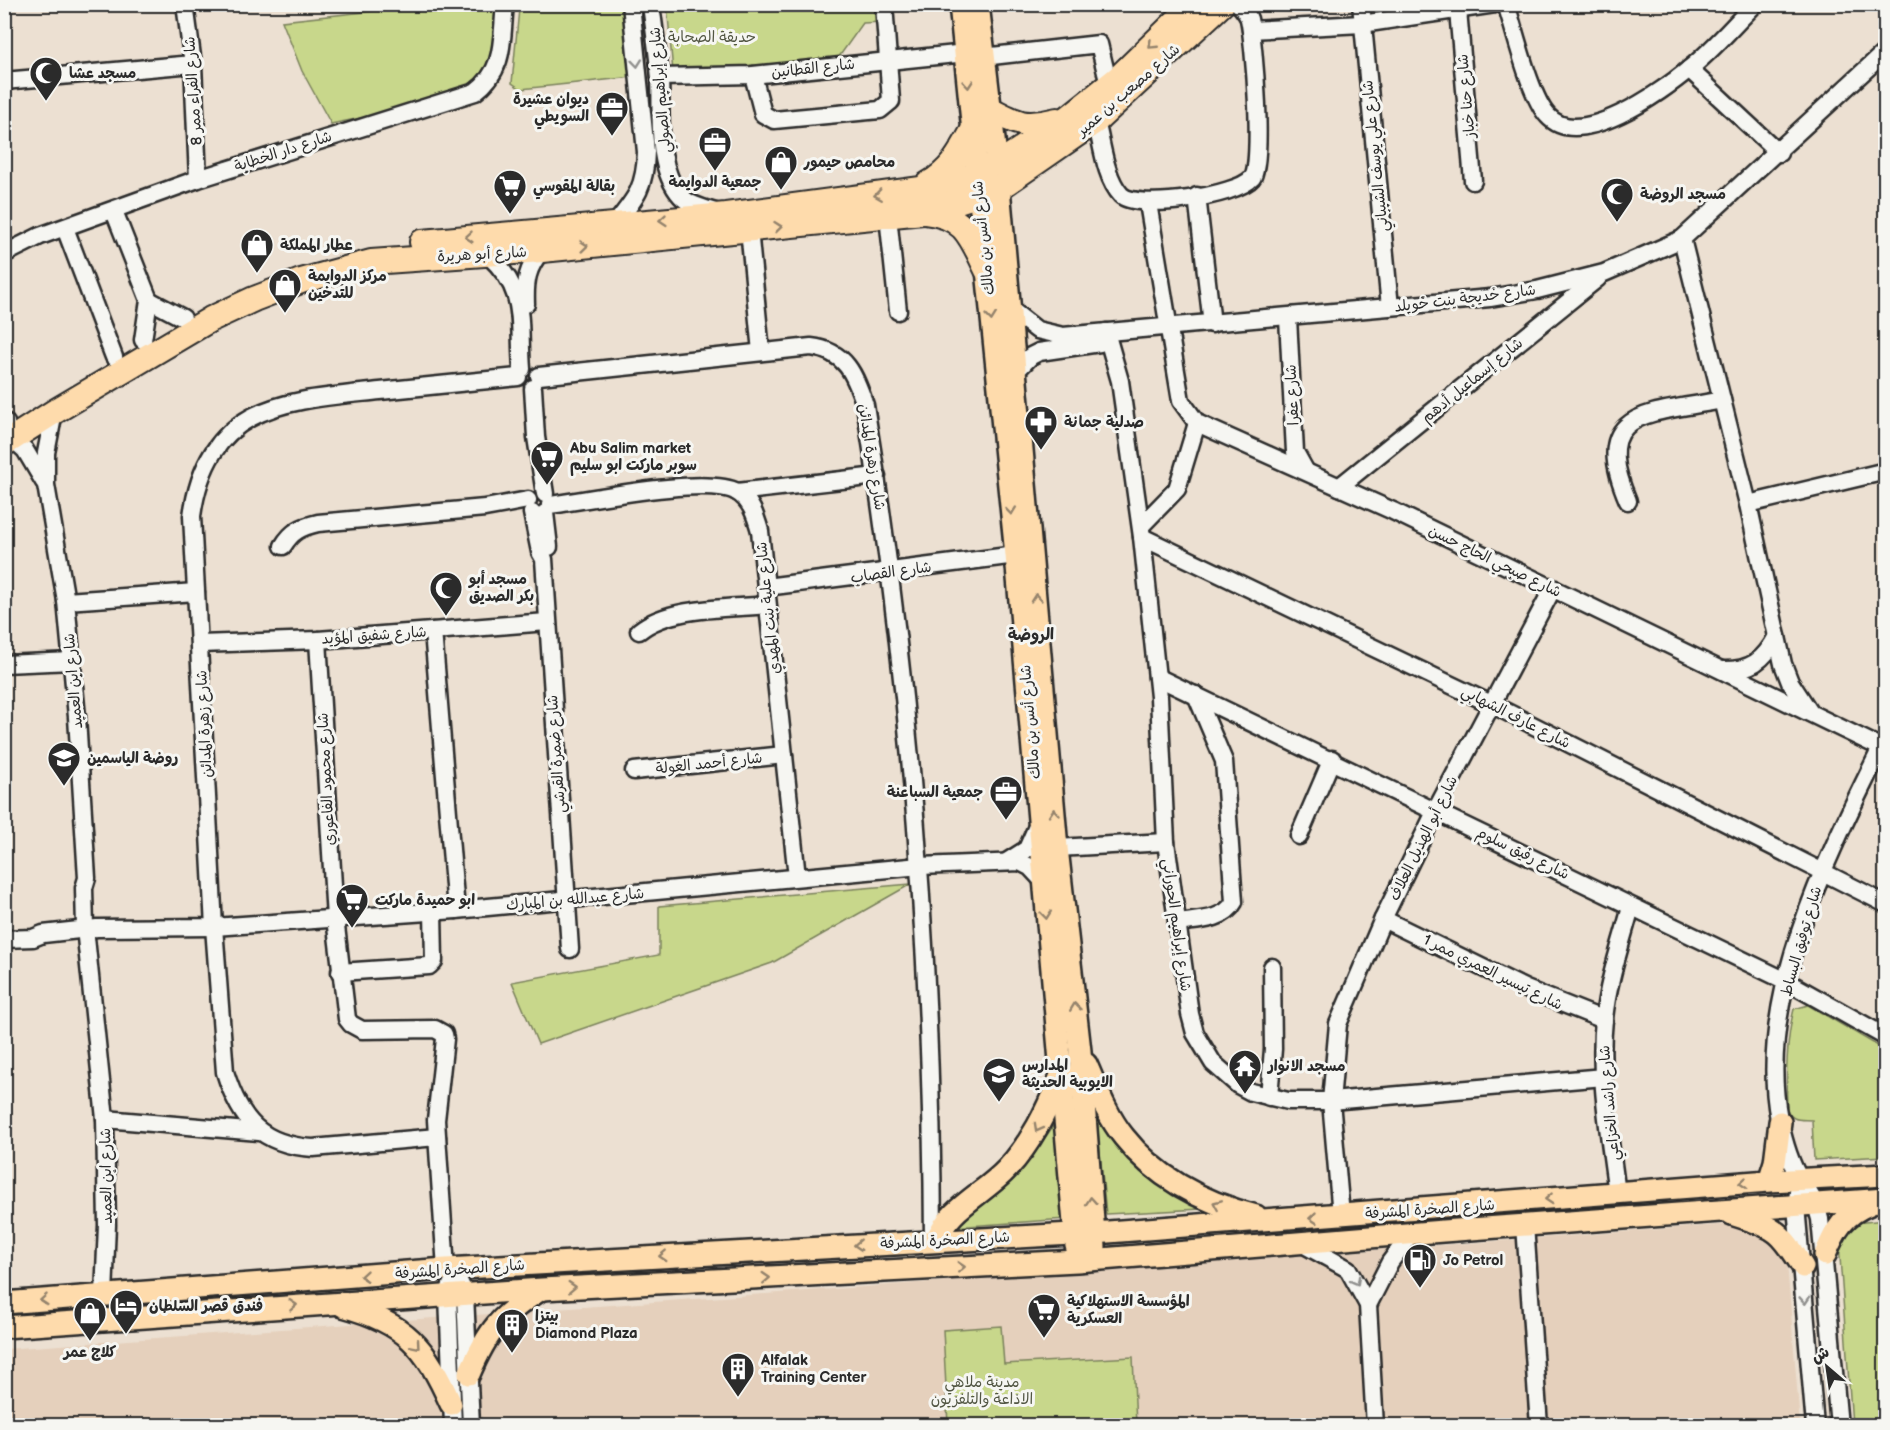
<svg xmlns="http://www.w3.org/2000/svg" width="1890" height="1430" font-family="'Balsamiq Sans','Playpen Sans Arabic',sans-serif">
  <style>
    .built { fill: #e5d0bc }
    .green { fill: #c8d78b; stroke: #7a815b; stroke-width: 1.5 }
    .lines { fill: none; stroke-linecap: round; stroke-linejoin: round }
    .minor-casing { stroke: #2b2b2b; stroke-width: 21 }
    .major-casing { stroke: #2b2b2b; stroke-width: 26 }
    .highway-casing { stroke: #2b2b2b; stroke-width: 28 }
    .minor { stroke: #f6f6f2; stroke-width: 16 }
    .major { stroke: #fedbac; stroke-width: 21 }
    .highway { stroke: #fedbac; stroke-width: 24 }
    .oneway { stroke: #94836c }
    .oneway2 { stroke: #90908e }
    .labels { text-anchor: middle; stroke-width: 6; stroke-linejoin: round; paint-order: stroke }
    .park-label { font-size: 15px; fill: #525643; stroke: #f6f6f2 }
    .street-label { font-size: 15px; fill: #2b2b2b; stroke: #f6f6f2 }
    .poi-label { font-size: 15px; font-weight: bold; fill: #2b2b2b; stroke: #f6f6f2; text-anchor: start }
    .neighbourhood-label { font-size: 16px; font-weight: bold; fill: #2b2b2b; stroke: #f6f6f2 }
  </style>
  <rect width="100%" height="100%" fill="#ece0d2"/>
  <filter id="ink" filterUnits="userSpaceOnUse"><feTurbulence type="fractalNoise" baseFrequency=".0167" numOctaves="2"/><feDisplacementMap in="SourceGraphic" scale="12" xChannelSelector="R" yChannelSelector="G"/><feConvolveMatrix kernelMatrix="1 2 1 2 8 2 1 2 1" color-interpolation-filters="sRGB"/></filter>
  <g filter="url(#ink)">
    <!-- built -->
    <path class="built" d="M1733 1224 1769 1231 1787 1263 1800 1425 5 1426V1349Z"/>
    <!-- green -->
    <g class="green">
      <path d="M429 5H498C496 22 496 64 486 77 466 102 363 117 331 124L302 71 282 21Z"/>
      <path d="M523 5H625L633 77 521 89 512 83 519 9Z"/>
      <path d="M667 5H880L881 22 863 23 836 61 673 72Z"/>
      <path d="M911 884 772 963 538 1044 512 982 659 955V906Z"/>
      <path d="M1808 1005 1885 1050V1156L1814 1160 1812 1120C1800 1119 1792 1122 1787 1109 1786 1076 1786 1042 1794 1009Z"/>
      <path d="M1059 1117 1066 1219 953 1227C1003 1192 1026 1168 1059 1117Z"/>
      <path d="M1097 1121C1127 1156 1162 1184 1201 1209L1106 1214Z"/>
      <path d="M1885 1220V1425H1852L1839 1243 1855 1223Z"/>
      <path d="M1001 1326 1004 1364 1133 1357 1136 1425H948L943 1330Z"/>
    </g>
    <g class="lines">
      <!-- minor casing -->
      <g class="minor-casing">
        <g id="minor">
          <path d="M185 4 193 64 198 179"/>
          <path d="M651 4C654 29 658 54 660 79 662 115 655 167 681 196 690 206 707 209 719 213"/>
          <path d="M1361 4 1390 307"/>
          <path d="M1506 4C1515 31 1530 97 1548 116 1579 151 1662 92 1689 69 1713 50 1733 26 1755 4"/>
          <path d="M1458 10 1473 181"/>
          <path d="M1251 30 1362 24 1495 4"/>
          <path d="M983 57 1099 44 1109 85"/>
          <path d="M1689 69 1779 153"/>
          <path d="M753 75 763 114 774 120 880 110 891 101 884 4"/>
          <path d="M660 77 753 75 966 53"/>
          <path d="M4 81 193 64"/>
          <path d="M1096 121C1102 143 1105 178 1121 195 1138 211 1237 196 1252 178 1264 165 1254 41 1249 19 1247 13 1243 9 1239 4"/>
          <path d="M1197 196 1212 324"/>
          <path d="M1148 203 1181 401 1197 423 1393 511 1886 750"/>
          <path d="M114 211 149 300 143 340"/>
          <path d="M888 216 898 311"/>
          <path d="M615 224C637 197 645 187 646 152L631 4"/>
          <path d="M65 228 114 357"/>
          <path d="M749 229 761 352"/>
          <path d="M1682 239 1748 504 1783 664 1790 682 1809 711"/>
          <path d="M4 254 40 236 198 179 475 92C506 69 501 40 505 4"/>
          <path d="M488 255C528 292 518 319 522 369"/>
          <path d="M149 300 183 318"/>
          <path d="M526 304C525 281 527 268 542 250"/>
          <path d="M1009 308 1037 330 1063 336 1490 298 1537 290 1604 273 1682 239 1886 51"/>
          <path d="M1288 318 1295 452 1305 470"/>
          <path d="M1106 332 1120 381 1142 537 1159 697 1166 842 1190 1014 1195 1033 1213 1063 1238 1085 1251 1092 1288 1101H1331L1604 1077"/>
          <path d="M1015 372 1031 356 1039 352 1100 343"/>
          <path d="M539 376 811 347C846 351 855 375 865 405 910 681 932 961 933 1241"/>
          <path d="M533 388 536 437 545 494"/>
          <path d="M54 412 46 453V485L66 601 77 717 87 878 84 888 85 928 105 1119 107 1225 104 1295"/>
          <path d="M4 421 6 423"/>
          <path d="M13 439 25 450 44 482"/>
          <path d="M1339 487 1598 278"/>
          <path d="M737 492 877 476"/>
          <path d="M1628 501C1587 407 1654 414 1722 400"/>
          <path d="M1748 504 1886 471"/>
          <path d="M550 505C587 500 708 475 737 492 751 500 756 517 760 531L797 877"/>
          <path d="M532 513 540 552 544 559 570 949"/>
          <path d="M545 513 549 547"/>
          <path d="M1141 526 1177 489 1197 423"/>
          <path d="M1142 537 1491 704 1886 904"/>
          <path d="M283 546C292 531 301 527 318 523L485 508 528 500"/>
          <path d="M766 587 1016 555"/>
          <path d="M66 601 196 592"/>
          <path d="M433 631 456 910"/>
          <path d="M639 631C670 606 728 609 767 605"/>
          <path d="M318 640 335 918 347 1019 351 1024 362 1030 435 1029 444 1034 445 1039 436 1120 446 1269 460 1283 465 1294 471 1426"/>
          <path d="M200 644 318 640 547 622"/>
          <path d="M4 664 72 661"/>
          <path d="M1722 670C1750 671 1764 661 1777 636"/>
          <path d="M1157 677 1786 981 1886 1037"/>
          <path d="M634 771 784 755"/>
          <path d="M1299 836 1332 759"/>
          <path d="M1057 848 1166 842"/>
          <path d="M1008 861 1027 849 1038 824"/>
          <path d="M1383 919 1526 989 1604 1020"/>
          <path d="M1177 923C1197 920 1224 921 1234 902L1224 761 1196 695"/>
          <path d="M4 939 33 938 43 934 97 928 214 927 456 910 920 866 1020 862 1030 867 1043 881"/>
          <path d="M340 972 429 966 434 961 433 911"/>
          <path d="M1269 1097 1273 1049 1272 967"/>
          <path d="M105 1119 259 1132"/>
          <path d="M437 1137 313 1148C261 1145 240 1120 225 1072L214 927 192 516C208 402 286 401 380 391 426 386 472 382 518 377"/>
          <path d="M1800 1179 1796 1206 1815 1426"/>
          <path d="M1617 1194C1610 1137 1598 1076 1604 1019 1608 981 1621 944 1631 907"/>
          <path d="M1341 1215 1331 1101 1338 1024 1383 919 1436 810 1553 588"/>
          <path d="M1525 1225 1539 1426"/>
          <path d="M1301 1243 1348 1269 1368 1305 1375 1426"/>
          <path d="M451 1285 448 1295 453 1426"/>
          <path d="M1368 1305 1390 1262 1411 1234"/>
          <path d="M1839 1426 1820 1219C1816 1201 1809 1193 1800 1179 1789 1162 1783 1138 1779 1119 1755 998 1829 853 1881 748"/>
        </g>
      </g>
      <!-- major casing -->
      <g class="major-casing">
        <g id="major">
          <path d="M960 4 1016 555 1076 1246"/>
          <path d="M978 4 997 165 1057 848 1080 1051 1095 1247"/>
          <path d="M1086 1064C1097 1089 1107 1116 1124 1137 1157 1179 1205 1203 1256 1216"/>
          <path d="M1769 1181 1775 1162 1780 1122"/>
          <path d="M1732 1214C1776 1229 1778 1227 1803 1267"/>
          <path d="M936 1241C947 1209 985 1193 1007 1169 1032 1142 1046 1112 1060 1078"/>
          <path d="M1825 1255C1835 1230 1844 1214 1870 1204"/>
          <path d="M4 1303 446 1269 1108 1232 1769 1181 1886 1175"/>
          <path d="M343 1306C406 1323 425 1346 451 1404"/>
          <path d="M4 1327 542 1289 1077 1261 1443 1231 1886 1199"/>
          <path d="M469 1374C488 1330 500 1316 540 1290"/>
        </g>
      </g>
      <!-- highway casing -->
      <g class="highway-casing">
        <g id="highway">
          <path d="M988 108C1018 124 1024 128 1057 120"/>
          <path d="M928 184C950 172 960 154 972 132"/>
          <path d="M925 212C965 216 971 237 987 270"/>
          <path d="M422 242 726 215 921 189 976 175 997 165 1068 118 1118 78 1194 4"/>
          <path d="M4 444 54 412 211 319 254 299 301 281 371 262 542 250 923 212 999 188 1096 121 1222 4"/>
        </g>
      </g>
      <!-- minor -->
      <use href="#minor" class="minor"/>
      <!-- major -->
      <use href="#major" class="major"/>
      <!-- highway -->
      <use href="#highway" class="highway"/>
    </g>
    <!-- one-way arrows -->
    <defs><path id="oneway-chevron" d="M-2-3.5L2.5 0L-2 3.5" fill="none" stroke-width="1.6" stroke-linecap="round" stroke-linejoin="round" transform="scale(1.5)"/></defs>
    <g class="oneway">
      <use href="#oneway-chevron" transform="translate(1152 45) rotate(136)"/>
      <use href="#oneway-chevron" transform="translate(968 84) rotate(85)"/>
      <use href="#oneway-chevron" transform="translate(878 195) rotate(172)"/>
      <use href="#oneway-chevron" transform="translate(663 220) rotate(175)"/>
      <use href="#oneway-chevron" transform="translate(778 227) rotate(-6)"/>
      <use href="#oneway-chevron" transform="translate(469 237) rotate(175)"/>
      <use href="#oneway-chevron" transform="translate(584 246) rotate(-6)"/>
      <use href="#oneway-chevron" transform="translate(991 317) rotate(84)"/>
      <use href="#oneway-chevron" transform="translate(1011 511) rotate(84)"/>
      <use href="#oneway-chevron" transform="translate(1036 598) rotate(-95)"/>
      <use href="#oneway-chevron" transform="translate(1054 813) rotate(-95)"/>
      <use href="#oneway-chevron" transform="translate(1046 915) rotate(84)"/>
      <use href="#oneway-chevron" transform="translate(1075 1007) rotate(-97)"/>
      <use href="#oneway-chevron" transform="translate(1038 1128) rotate(119)"/>
      <use href="#oneway-chevron" transform="translate(1743 1183) rotate(175)"/>
      <use href="#oneway-chevron" transform="translate(1549 1199) rotate(176)"/>
      <use href="#oneway-chevron" transform="translate(1091 1201) rotate(-94)"/>
      <use href="#oneway-chevron" transform="translate(1217 1204) rotate(-157)"/>
      <use href="#oneway-chevron" transform="translate(1313 1218) rotate(175)"/>
      <use href="#oneway-chevron" transform="translate(858 1245) rotate(177)"/>
      <use href="#oneway-chevron" transform="translate(663 1256) rotate(177)"/>
      <use href="#oneway-chevron" transform="translate(961 1267) rotate(-3)"/>
      <use href="#oneway-chevron" transform="translate(364 1276) rotate(175)"/>
      <use href="#oneway-chevron" transform="translate(766 1278) rotate(-3)"/>
      <use href="#oneway-chevron" transform="translate(572 1287) rotate(-3)"/>
      <use href="#oneway-chevron" transform="translate(44 1300) rotate(175)"/>
      <use href="#oneway-chevron" transform="translate(293 1305) rotate(-4)"/>
      <use href="#oneway-chevron" transform="translate(416 1345) rotate(49)"/>
    </g>
    <g class="oneway2">
      <use href="#oneway-chevron" transform="translate(637 63) rotate(84)"/>
      <use href="#oneway-chevron" transform="translate(1356 1281) rotate(61)"/>
      <use href="#oneway-chevron" transform="translate(1805 1300) rotate(86)"/>
    </g>
  </g>
  <!-- icons -->
  <defs>
    <g id="mosque-pin" transform="scale(1.725)"><path d="M0 17L-7.5 6A9.5 9.5 0 1 1 7.5 6Z" fill="#2b2b2b" stroke="#f6f6f2"/><path d="M3.5-4.9A6 6 0 1 0 3.5 4.9A5 5 0 1 1 3.5-4.9Z" fill="#fff"/></g>
    <g id="office-pin" transform="scale(1.725)"><path d="M0 17L-7.5 6A9.5 9.5 0 1 1 7.5 6Z" fill="#2b2b2b" stroke="#f6f6f2"/><path d="M-6-3h4V-5.5h4V-3h4V5H-6ZM-1-4.5V-3h2v-1.5ZM-6 0V1H6V0Z" fill="#fff"/></g>
    <g id="shop-pin" transform="scale(1.725)"><path d="M0 17L-7.5 6A9.5 9.5 0 1 1 7.5 6Z" fill="#2b2b2b" stroke="#f6f6f2"/><path d="M-5-2.5h2.3a2.7 3.5 0 0 1 5.4 0H5L5.5 6h-11ZM-1.5-2.5h3a1.5 2.3 0 0 0-3 0Z" fill="#fff"/></g>
    <g id="supermarket-pin" transform="scale(1.725)"><path d="M0 17L-7.5 6A9.5 9.5 0 1 1 7.5 6Z" fill="#2b2b2b" stroke="#f6f6f2"/><path d="M-6-5.5h2.5l.6 2H6L4.5 2H-2.5L-4.4-4H-6ZM-1.5 3.2a1.3 1.3 0 1 0 .1 0ZM3 3.2a1.3 1.3 0 1 0 .1 0Z" fill="#fff"/></g>
    <g id="pharmacy-pin" transform="scale(1.725)"><path d="M0 17L-7.5 6A9.5 9.5 0 1 1 7.5 6Z" fill="#2b2b2b" stroke="#f6f6f2"/><path d="M-2-6h4v4h4v4h-4v4h-4v-4h-4v-4h4Z" fill="#fff"/></g>
    <g id="school-pin" transform="scale(1.725)"><path d="M0 17L-7.5 6A9.5 9.5 0 1 1 7.5 6Z" fill="#2b2b2b" stroke="#f6f6f2"/><path d="M0-5L7-2L0 1L-7-2ZM-4 1L0 2.5L4 1V4Q0 6-4 4Z" fill="#fff"/></g>
    <g id="temple-pin" transform="scale(1.725)"><path d="M0 17L-7.5 6A9.5 9.5 0 1 1 7.5 6Z" fill="#2b2b2b" stroke="#f6f6f2"/><path d="M0-6L5-2H3V0L6.5 2.5H4V6H1.5V3h-3V6H-4V2.5H-6.5L-3 0V-2H-5Z" fill="#fff"/></g>
    <g id="fuel-pin" transform="scale(1.725)"><path d="M0 17L-7.5 6A9.5 9.5 0 1 1 7.5 6Z" fill="#2b2b2b" stroke="#f6f6f2"/><path d="M-5.5-6h7V0h2V4h1.3V-2.5L3-4.5l.8-.8L6-3V5H2.5V1h-1V6h-7ZM-4.2-4.7v3.2H.2V-4.7Z" fill="#fff"/></g>
    <g id="hotel-pin" transform="scale(1.725)"><path d="M0 17L-7.5 6A9.5 9.5 0 1 1 7.5 6Z" fill="#2b2b2b" stroke="#f6f6f2"/><path d="M-6-4.5h1.5V1H6V5H4.5V3h-9V5H-6ZM-4 0a1.8 1.8 0 1 1 3.6 0ZM.5 0V-2.5h3Q6-2.5 6 0Z" fill="#fff"/></g>
    <g id="building-pin" transform="scale(1.725)"><path d="M0 17L-7.5 6A9.5 9.5 0 1 1 7.5 6Z" fill="#2b2b2b" stroke="#f6f6f2"/><path d="M-4-6H4V6H1V3H-1V6H-4ZM-2.5-4.3h1.7v1.8h-1.7ZM.8-4.3h1.7v1.8H.8ZM-2.5-1h1.7V.8h-1.7ZM.8-1h1.7V.8H.8Z" fill="#fff"/></g>
  </defs>
  <g fill-rule="evenodd">
    <use href="#mosque-pin" x="46" y="73"/>
    <use href="#office-pin" x="612" y="108"/>
    <use href="#office-pin" x="715" y="143"/>
    <use href="#shop-pin" x="781" y="162"/>
    <use href="#supermarket-pin" x="510" y="186"/>
    <use href="#mosque-pin" x="1617" y="194"/>
    <use href="#shop-pin" x="257" y="245"/>
    <use href="#shop-pin" x="285" y="285"/>
    <use href="#pharmacy-pin" x="1041" y="422"/>
    <use href="#supermarket-pin" x="547" y="457"/>
    <use href="#mosque-pin" x="446" y="588"/>
    <use href="#school-pin" x="64" y="758"/>
    <use href="#office-pin" x="1006" y="792"/>
    <use href="#supermarket-pin" x="352" y="900"/>
    <use href="#temple-pin" x="1245" y="1066"/>
    <use href="#school-pin" x="999" y="1074"/>
    <use href="#fuel-pin" x="1420" y="1260"/>
    <use href="#hotel-pin" x="126" y="1306"/>
    <use href="#supermarket-pin" x="1044" y="1310"/>
    <use href="#shop-pin" x="90" y="1313"/>
    <use href="#building-pin" x="512" y="1325"/>
    <use href="#building-pin" x="738" y="1369"/>
  </g>
  <g class="labels">
    <!-- park labels -->
    <g class="park-label">
      <text x="712" y="42">حديقة الصحابة</text>
      <text x="982" y="1387">مدينة ملاهي<tspan x="982" dy="17">الاذاعة والتلفزيون</tspan></text>
    </g>
    <!-- street labels -->
    <g class="street-label">
      <text transform="translate(813 68) rotate(-6)" y="5">شارع القطانين</text>
      <text transform="translate(660 90) rotate(-95)" y="5">شارع إبراهيم الصولي</text>
      <text transform="translate(1128 90) rotate(-41)" y="5">شارع مصعب بن عمير</text>
      <text transform="translate(193 91) rotate(-94)" y="5">شارع الفراء ممر 8</text>
      <text transform="translate(1466 96) rotate(-95)" y="5">شارع حنا خباز</text>
      <text transform="translate(283 151) rotate(-18)" y="5">شارع دار الخطابة</text>
      <text transform="translate(1375 156) rotate(-96)" y="5">شارع علي يوسف الشيباني</text>
      <text transform="translate(983 238) rotate(-96)" y="5">شارع أنس بن مالك</text>
      <text transform="translate(482 254) rotate(-3)" y="5">شارع أبو هريرة</text>
      <text transform="translate(1465 298) rotate(-7)" y="5">شارع خديجة بنت خويلد</text>
      <text transform="translate(1472 380) rotate(-39)" y="5">شارع إسماعيل أدهم</text>
      <text transform="translate(1292 395) rotate(-93)" y="5">شارع عفرا</text>
      <text transform="translate(872 457) rotate(81)" y="5">شارع زهرة المدائن</text>
      <text transform="translate(1495 561) rotate(26)" y="5">شارع صبحي الحاج حسن</text>
      <text transform="translate(891 572) rotate(-8)" y="5">شارع القصاب</text>
      <text transform="translate(768 608) rotate(-96)" y="5">شارع علية بنت المهدي</text>
      <text transform="translate(374 635) rotate(-4)" y="5">شارع شفيق المؤيد</text>
      <text transform="translate(73 681) rotate(-95)" y="5">شارع ابن العميد</text>
      <text transform="translate(1516 717) rotate(27)" y="5">شارع عارف الشهابي</text>
      <text transform="translate(1030 722) rotate(-95)" y="5">شارع أنس بن مالك</text>
      <text transform="translate(204 724) rotate(-93)" y="5">شارع زهرة المدائن</text>
      <text transform="translate(556 754) rotate(-94)" y="5">شارع ضمرة القرشي</text>
      <text transform="translate(709 763) rotate(-6)" y="5">شارع أحمد الغولة</text>
      <text transform="translate(326 779) rotate(-93)" y="5">شارع محمود الفاعوري</text>
      <text transform="translate(1423 838) rotate(-64)" y="5">شارع أبو الهذيل العلاف</text>
      <text transform="translate(1523 853) rotate(26)" y="5">شارع رفيق سلوم</text>
      <text transform="translate(575 899) rotate(-5)" y="5">شارع عبدالله بن المبارك</text>
      <text transform="translate(1177 925) rotate(82)" y="5">شارع إبراهيم الحوراني</text>
      <text transform="translate(1801 941) rotate(-74)" y="5">شارع توفيق البساط</text>
      <text transform="translate(1493 972) rotate(26)" y="5">شارع تيسير العمري ممر 1</text>
      <text transform="translate(1609 1103) rotate(-95)" y="5">شارع راشد الخزاعي</text>
      <text transform="translate(106 1176) rotate(-91)" y="5">شارع ابن العميد</text>
      <text transform="translate(1430 1209) rotate(-4)" y="5">شارع الصخرة المشرفة</text>
      <text transform="translate(945 1240) rotate(-3)" y="5">شارع الصخرة المشرفة</text>
      <text transform="translate(460 1269) rotate(-4)" y="5">شارع الصخرة المشرفة</text>
    </g>
    <!-- poi labels -->
    <g class="poi-label">
      <text x="69" y="78">مسجد عشا</text>
      <text x="589" y="104" text-anchor="end">ديوان عشيرة<tspan x="589" dy="17">السويطي</tspan></text>
      <text x="804" y="167">محامص حيمور</text>
      <text x="715" y="187" text-anchor="middle">جمعية الدوايمة</text>
      <text x="533" y="191">بقالة المقوسي</text>
      <text x="1640" y="199">مسجد الروضة</text>
      <text x="280" y="250">عطار المملكة</text>
      <text x="308" y="281">مركز الدوايمة<tspan x="308" dy="17">للتدخين</tspan></text>
      <text x="1064" y="427">صدلية جمانة</text>
      <text x="570" y="453">Abu Salim market<tspan x="570" dy="17">سوبر ماركت ابو سليم</tspan></text>
      <text x="469" y="584">مسجد أبو<tspan x="469" dy="17">بكر الصديق</tspan></text>
      <text x="87" y="763">روضة الياسمين</text>
      <text x="983" y="797" text-anchor="end">جمعية السباعنة</text>
      <text x="375" y="905">ابو حميدة ماركت</text>
      <text x="1022" y="1070">المدارس<tspan x="1022" dy="17">الايوبية الحديثة</tspan></text>
      <text x="1268" y="1071">مسجد الانوار</text>
      <text x="1443" y="1265">Jo Petrol</text>
      <text x="1067" y="1306">المؤسسة الاستهلاكية<tspan x="1067" dy="17">العسكرية</tspan></text>
      <text x="149" y="1311">فندق قصر السلطان</text>
      <text x="535" y="1321">بيتزا<tspan x="535" dy="17">Diamond Plaza</tspan></text>
      <text x="90" y="1357" text-anchor="middle">كلاج عمر</text>
      <text x="761" y="1365">Alfalak<tspan x="761" dy="17">Training Center</tspan></text>
    </g>
    <!-- neighbourhood labels -->
    <g class="neighbourhood-label">
      <text x="1031" y="640">الروضة</text>
    </g>
  </g>
  <!-- margin -->
  <rect width="1890" height="1430" fill="none" stroke="#f6f6f2" stroke-width="24"/>
  <rect x="12" y="12" width="1866" height="1406" fill="none" stroke="#2b2b2b" stroke-width="2" filter="url(#ink)"/>
  <!-- north arrow -->
  <g transform="translate(1827 1367) rotate(331)" stroke="#f6f6f2" stroke-width="4.5" paint-order="stroke">
  <path d="M0-4.5L10 22L0 15L-10 22Z" fill="#2b2b2b"/>
  <text y="-9" font-size="16" font-weight="bold" text-anchor="middle" fill="#2b2b2b">ش</text>
  </g>
</svg>
